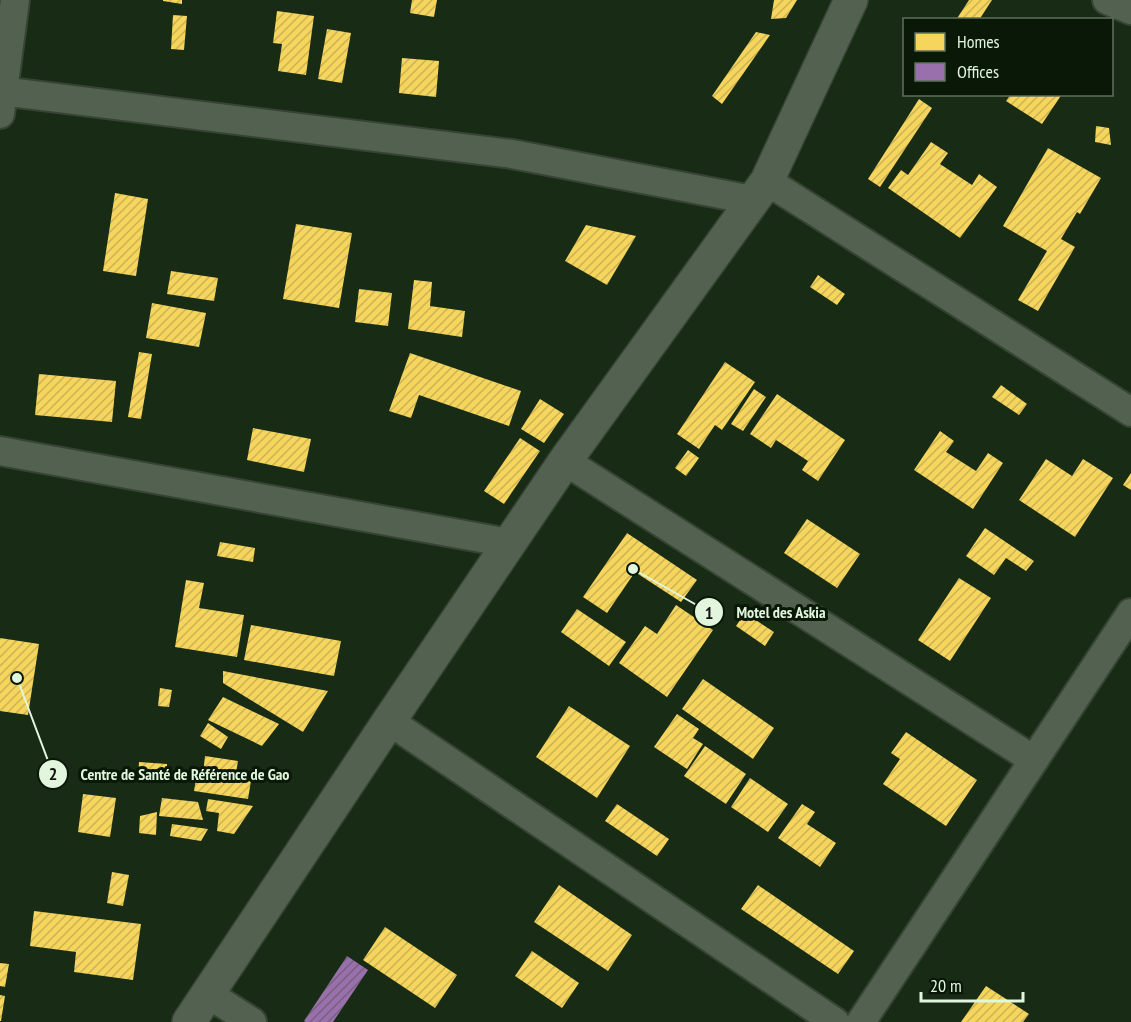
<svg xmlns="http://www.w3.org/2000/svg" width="1131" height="1022" font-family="'PT Sans Narrow',sans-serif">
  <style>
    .homes { fill: url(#homes-hatch) }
    .offices { fill: url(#offices-hatch) }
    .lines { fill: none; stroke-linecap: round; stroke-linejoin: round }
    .minor-casing { stroke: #364433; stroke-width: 32 }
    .tertiary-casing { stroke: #364433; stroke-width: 36 }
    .minor { stroke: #526150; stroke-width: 28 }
    .tertiary { stroke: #526150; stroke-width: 33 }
    .leader { fill: none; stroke: #e1f6dd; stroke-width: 2 }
    .callout-dot { fill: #e1f6dd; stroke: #091807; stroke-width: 2 }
    .mark-label { font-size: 18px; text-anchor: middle; font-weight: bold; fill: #111 }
    .callout-label { font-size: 16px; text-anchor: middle; font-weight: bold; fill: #e1f6dd; stroke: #091807; stroke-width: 6; stroke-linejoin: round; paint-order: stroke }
  </style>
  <defs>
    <pattern id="homes-hatch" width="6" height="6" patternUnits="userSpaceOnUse" patternTransform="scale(1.5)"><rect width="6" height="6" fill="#f6d55c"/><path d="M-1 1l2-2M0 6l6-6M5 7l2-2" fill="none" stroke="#cab256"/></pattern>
    <pattern id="offices-hatch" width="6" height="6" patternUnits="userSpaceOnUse" patternTransform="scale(1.5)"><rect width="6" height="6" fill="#9970ab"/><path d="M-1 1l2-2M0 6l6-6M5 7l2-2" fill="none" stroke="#776181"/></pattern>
  </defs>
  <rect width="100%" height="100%" fill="#182b15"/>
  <!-- homes -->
  <g class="homes">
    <path d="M163 0H182V4L163 1Z"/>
    <path d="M412 0H437L434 17 410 13Z"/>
    <path d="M774 0H797L786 18 771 19Z"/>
    <path d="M969 0H992L979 20H956Z"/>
    <path d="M277 11 314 16 306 75 278 71 282 44 273 43Z"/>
    <path d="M173 15 187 16 184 50 171 49Z"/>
    <path d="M327 29 351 33 342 83 318 79Z"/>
    <path d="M756 32 770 35 722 104 712 96Z"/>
    <path d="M402 58 439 61 436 97 399 93Z"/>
    <path d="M1011 94H1062L1042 124 1006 101Z"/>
    <path d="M919 99 932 108 880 187 868 179Z"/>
    <path d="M1096 126 1109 128 1111 145 1095 142Z"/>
    <path d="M931 142 948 153 940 164 972 185 979 174 997 187 960 238 888 188 901 170 908 175Z"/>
    <path d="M1048 148 1101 178 1080 214 1077 212 1061 239 1075 247 1038 311 1018 300 1047 251 1003 226Z"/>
    <path d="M115 193 148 199 136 276 103 271Z"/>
    <path d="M296 224 352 233 339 308 283 299Z"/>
    <path d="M586 225 636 236 607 285 565 261Z"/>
    <path d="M171 271 218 278 214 301 167 294Z"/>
    <path d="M818 275 845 294 837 305 810 287Z"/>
    <path d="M414 280 432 282 430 306 465 311 462 337 408 329Z"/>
    <path d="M359 289 392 293 388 326 355 322Z"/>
    <path d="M152 303 206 313 199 347 146 338Z"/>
    <path d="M139 352 152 354 141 419 128 417Z"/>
    <path d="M410 353 521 391 509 426 419 395 411 418 389 411Z"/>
    <path d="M725 362 755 382 722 430 715 425 699 449 677 434Z"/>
    <path d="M39 374 116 381 112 422 35 415Z"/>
    <path d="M1001 385 1027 404 1019 415 992 397Z"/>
    <path d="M754 389 766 397 743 431 731 424Z"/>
    <path d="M777 394 845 440 818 481 802 470 808 461 776 440 771 448 750 434Z"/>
    <path d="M540 399 564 414 544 443 521 429Z"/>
    <path d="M253 428 311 439 304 472 247 460Z"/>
    <path d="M940 431 954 441 946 452 976 471 988 453 1003 463 973 509 914 470Z"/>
    <path d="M520 438 540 451 504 504 484 491Z"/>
    <path d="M688 450 699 458 686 476 675 468Z"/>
    <path d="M1046 459 1072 476 1083 459 1113 478 1075 537 1019 500Z"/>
    <path d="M1131 473V490L1123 485Z"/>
    <path d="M807 519 860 554 837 588 784 553Z"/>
    <path d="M985 528 1034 561 1026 571 1006 558 994 575 966 556Z"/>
    <path d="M627 533 697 580 681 602 635 572 607 613 583 597Z"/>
    <path d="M220 542 255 548 253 562 217 556Z"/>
    <path d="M959 578 991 598 950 661 918 640Z"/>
    <path d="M186 580 204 583 199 608 244 615 237 657 175 647Z"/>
    <path d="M676 605 713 630 667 697 619 663 645 626 657 634Z"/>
    <path d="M577 609 626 642 609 666 561 632Z"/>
    <path d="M745 613 774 632 765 646 736 626Z"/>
    <path d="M251 625 341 641 334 676 244 660Z"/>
    <path d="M0 638 39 644 28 715 0 711Z"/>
    <path d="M223 671 328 691 303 732 223 683Z"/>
    <path d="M703 679 774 728 753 759 682 709Z"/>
    <path d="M160 688 172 690 169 707 158 706Z"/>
    <path d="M223 697 279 724 262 746 208 720Z"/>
    <path d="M569 706 630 746 597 798 536 757Z"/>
    <path d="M677 714 699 729 693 738 703 744 687 769 654 747Z"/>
    <path d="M208 723 228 737 221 749 200 736Z"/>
    <path d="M906 732 977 780 946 826 883 784 900 759 891 753Z"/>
    <path d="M705 746 746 774 726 804 684 776Z"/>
    <path d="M205 756 238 761 235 779 251 781 248 799 194 791 197 773 203 774Z"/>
    <path d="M139 762 167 764V779L138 778Z"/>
    <path d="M750 778 788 804 768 832 731 807Z"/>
    <path d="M83 794 116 798 110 837 78 832Z"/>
    <path d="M162 798 198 802 203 820 159 816Z"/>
    <path d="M208 799 253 806 234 834 217 831 219 813 206 811Z"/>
    <path d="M617 804 669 839 657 856 605 821Z"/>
    <path d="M802 804 815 812 807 824 836 843 820 867 778 838Z"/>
    <path d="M157 812 156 835 139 833 140 816Z"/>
    <path d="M172 824 208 829 201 841 170 836Z"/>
    <path d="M112 872 129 875 123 906 107 903Z"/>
    <path d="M559 885 632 935 608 971 534 922Z"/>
    <path d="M758 885 854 951 838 974 741 909Z"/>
    <path d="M34 911 141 924 133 980 74 972 76 952 30 946Z"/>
    <path d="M385 927 457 975 435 1008 363 960Z"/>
    <path d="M532 951 579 983 562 1008 515 976Z"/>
    <path d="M0 963 9 964 5 987 0 986Z"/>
    <path d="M986 986 1029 1014 1023 1022H961Z"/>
    <path d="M0 995 5 996 1 1021H0Z"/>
  </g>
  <!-- offices -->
  <path class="offices" d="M347 956 368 970 333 1022H306L304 1021Z"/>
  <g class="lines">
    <!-- minor casing -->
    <g class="minor-casing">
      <g id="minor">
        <path d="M1107 0 1131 10"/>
        <path d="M0 91 512 154 752 200"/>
        <path d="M0 114 15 0"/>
        <path d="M767 181 1131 412"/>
        <path d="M0 451 509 543"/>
        <path d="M565 461 1034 760"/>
        <path d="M389 721 835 1022"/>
        <path d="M208 994 252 1022"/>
        <path d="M861 1022 1131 613"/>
      </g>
    </g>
    <!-- tertiary casing -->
    <g class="tertiary-casing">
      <path id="tertiary" d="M189 1022 389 721 565 461 767 181 851 0"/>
    </g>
    <!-- minor -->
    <use href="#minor" class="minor"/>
    <!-- tertiary -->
    <use href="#tertiary" class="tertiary"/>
  </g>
  <!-- callouts -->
  <path class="leader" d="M633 569L709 612M17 678L53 774"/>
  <g class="callout-dot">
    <circle cx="633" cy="569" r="6"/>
    <circle cx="17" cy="678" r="6"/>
    <circle cx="709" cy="612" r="15"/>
    <circle cx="53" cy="774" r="15"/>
  </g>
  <g class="mark-label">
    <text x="709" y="619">1</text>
    <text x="53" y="780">2</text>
  </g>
  <g class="callout-label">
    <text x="781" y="618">Motel des Askia</text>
    <text x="185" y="780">Centre de Santé de Référence de Gao</text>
  </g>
  <!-- legend -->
  <rect x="903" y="18" width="210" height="78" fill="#091807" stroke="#5f715d" stroke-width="1.5"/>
  <rect x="915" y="33" width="30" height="18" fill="#f6d55c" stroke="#5f715d" stroke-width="1.5"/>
  <text x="957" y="48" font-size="18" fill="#e1f6dd">Homes</text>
  <rect x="915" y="63" width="30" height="18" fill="#9970ab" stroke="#5f715d" stroke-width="1.5"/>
  <text x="957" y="78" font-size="18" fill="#e1f6dd">Offices</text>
  <!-- scale -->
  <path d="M921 992v9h102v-9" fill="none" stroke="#e1f6dd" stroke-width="3"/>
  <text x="930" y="992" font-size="18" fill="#e1f6dd" stroke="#091807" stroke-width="4.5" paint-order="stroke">20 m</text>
</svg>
